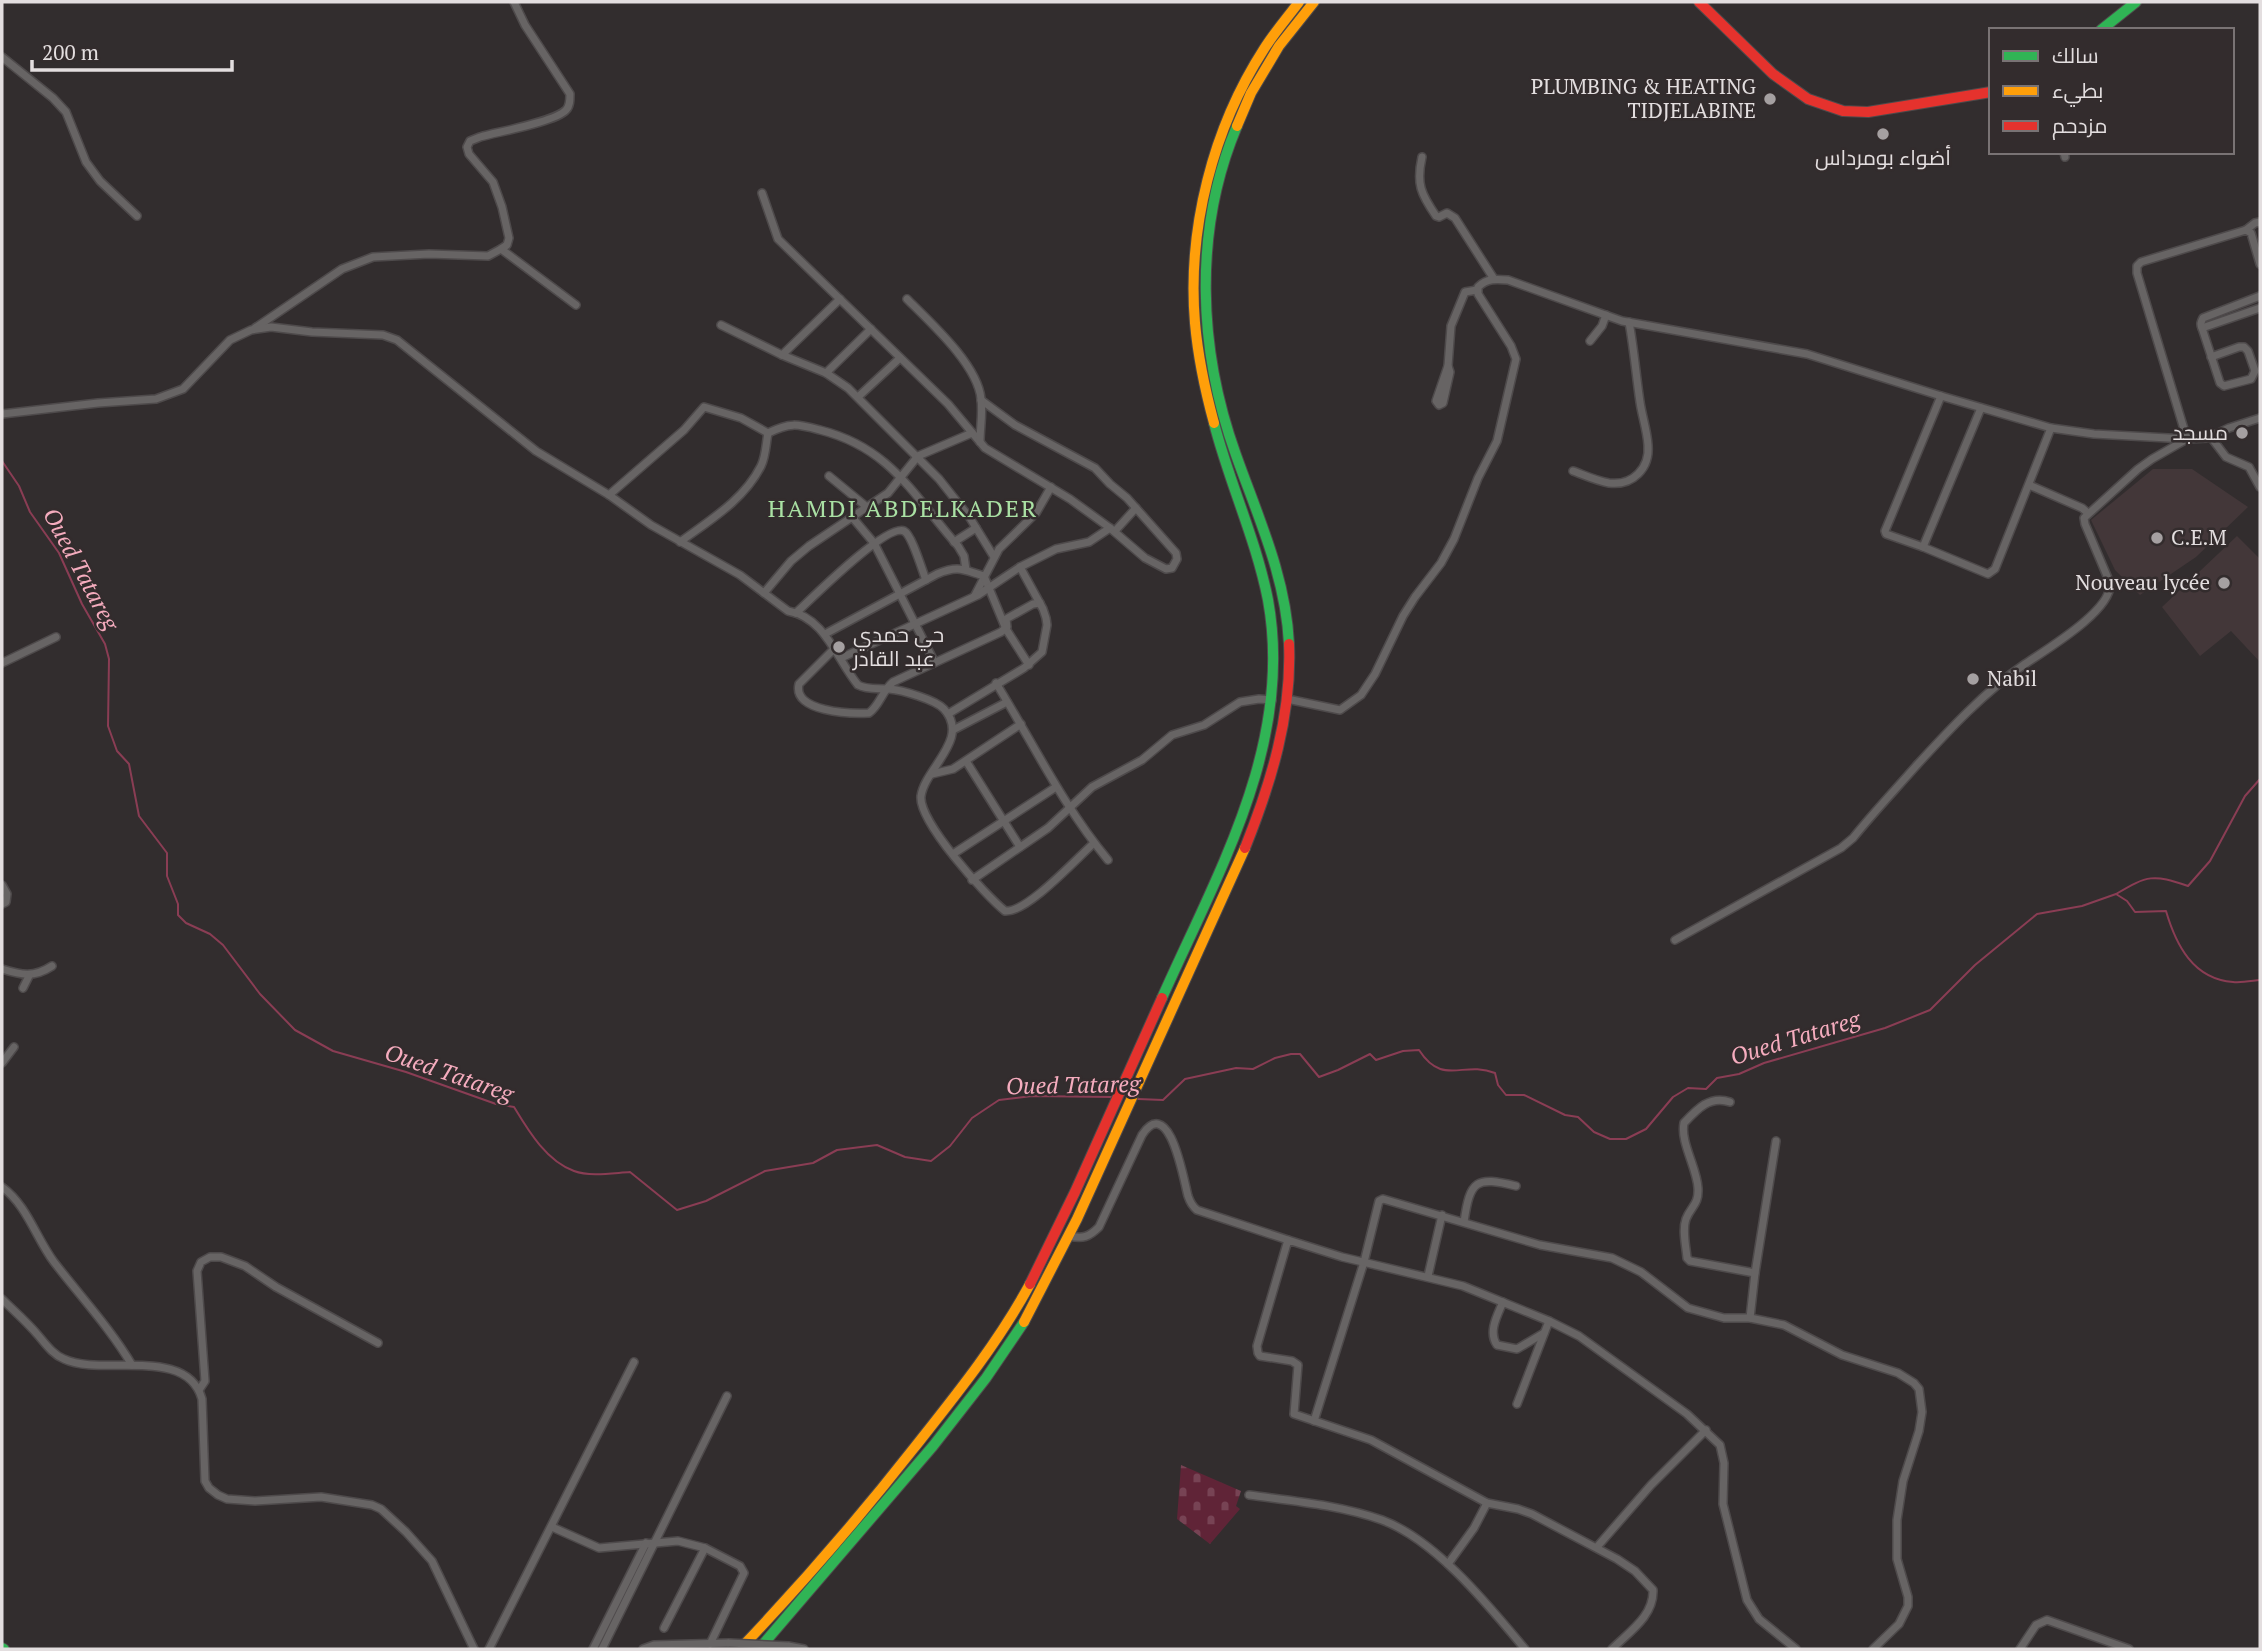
<svg xmlns="http://www.w3.org/2000/svg" width="2262" height="1651" font-family="'PT Serif',Cairo,serif">
  <style>
    .built { fill: #433739 }
    .cemetery { fill: url(#cemetery-stones) }
    .lines { fill: none; stroke-linecap: round; stroke-linejoin: round }
    .stream { stroke: #8a3d54; stroke-width: 2 }
    .street-casing { stroke: #4e4a4b; stroke-width: 10 }
    .fast-casing { stroke: #4e4a4b; stroke-width: 12 }
    .slow-casing { stroke: #4e4a4b; stroke-width: 12 }
    .jam-casing { stroke: #4e4a4b; stroke-width: 12 }
    .street { stroke: #676464; stroke-width: 7 }
    .fast { stroke: #30b455; stroke-width: 10 }
    .slow { stroke: #ff9f0a; stroke-width: 10 }
    .jam { stroke: #e5322d; stroke-width: 10 }
    .street-bridge-casing { stroke: #4e4a4b; stroke-width: 10; stroke-linecap: butt }
    .street-bridge { stroke: #676464; stroke-width: 7 }
    .poi-dot { fill: #a5a0a1; stroke: #332c2d; stroke-width: 2.5 }
    .labels { text-anchor: middle; stroke-width: 5; stroke-linejoin: round; paint-order: stroke }
    .poi-label { font-size: 21px; fill: #e3dedf; stroke: #332c2d; text-anchor: end }
    .water-label { font-size: 23px; font-style: italic; fill: #f5acbe; stroke: #332c2d }
    .quarter-label { font-size: 24px; letter-spacing: 2px; fill: #aae1a4; stroke: #332c2d }
  </style>
  <defs>
    <pattern id="cemetery-stones" width="16" height="16" patternUnits="userSpaceOnUse" patternTransform="scale(1.75)"><rect width="16" height="16" fill="#602437"/><path d="M2 7V4a2 2 0 0 1 4 0v3zM10 15v-3a2 2 0 0 1 4 0v3z" fill="#774354"/></pattern>
  </defs>
  <rect width="100%" height="100%" fill="#322d2e"/>
  <!-- built -->
  <g class="built">
    <path d="M2153 469H2192L2248 507 2196 557 2140 595 2115 570 2091 520Z"/>
    <path d="M2237 536 2260 559V662L2231 631 2200 656 2162 607Z"/>
  </g>
  <!-- cemetery -->
  <path class="cemetery" d="M1181 1465 1241 1491 1236 1506 1240 1509 1210 1544 1177 1519Z"/>
  <g class="lines">
    <!-- stream -->
    <g class="stream">
      <path d="M2 461 19 486 30 512 59 553 82 604 105 644 109 659 108 726 117 751 129 764 139 816 167 853V876L178 904V915L186 923 210 934 223 945 260 994 295 1030 333 1051 406 1072 496 1104 514 1107C528 1130 546 1161 574 1171 590 1177 613 1173 630 1172L677 1210 706 1201 765 1171 813 1163 837 1150 877 1145 905 1157 931 1161 950 1146 972 1118 999 1100 1032 1096 1112 1097"/>
      <path d="M2116 894C2148 875 2153 874 2188 886L2210 861 2245 796 2260 779"/>
      <path d="M1138 1099 1163 1100 1185 1079 1236 1068 1253 1069 1275 1058 1291 1054H1300L1319 1077 1338 1070 1370 1054 1376 1060 1403 1051 1419 1050C1443 1087 1463 1060 1495 1073L1498 1085 1506 1095H1524L1565 1115 1578 1117 1594 1132 1610 1139H1626L1646 1129 1673 1097 1688 1088 1706 1089 1717 1078 1739 1074 1764 1063 1885 1028 1930 1010 1975 965 2037 914 2082 906 2116 894 2127 901 2135 912 2166 911C2176 945 2193 979 2233 982 2241 983 2251 981 2260 980"/>
    </g>
    <!-- street casing -->
    <g class="street-casing">
      <g id="street">
        <path d="M2 57 53 98 66 112 86 162 100 181 137 216"/>
        <path d="M2064 152 2065 157"/>
        <path d="M1422 157C1416 184 1421 194 1436 216L1439 217 1447 213 1455 218 1494 279"/>
        <path d="M762 193 778 239 948 404 985 448 1070 499 1110 528 1145 558 1166 569 1172 568 1177 559 1176 553 1127 498 1110 484 1095 468 1015 425 981 400"/>
        <path d="M2246 230 2255 223 2260 222"/>
        <path d="M501 249 576 305"/>
        <path d="M907 299C930 322 978 365 981 399 983 413 980 428 980 442"/>
        <path d="M721 325 782 355 826 373 848 388 939 479 970 518 994 557"/>
        <path d="M255 328 342 269 373 257 429 254 488 256 501 249 507 245 509 238 502 207 493 182 469 154 467 147 470 141 480 137C497 132 555 122 566 110 570 106 570 100 570 94L525 25 514 2"/>
        <path d="M2202 328 2260 308"/>
        <path d="M1590 341 1602 326 1606 315"/>
        <path d="M782 355 840 299"/>
        <path d="M2211 357 2239 347H2244L2248 351 2255 371 2251 379 2224 386 2220 383 2202 328C2200 324 2201 322 2203 318L2260 296"/>
        <path d="M1448 366 1451 326 1465 292 1477 290"/>
        <path d="M1448 366 1450 372 1443 403 1439 405 1436 401Z"/>
        <path d="M826 373 871 329"/>
        <path d="M1941 396 1885 531 1886 534 1923 547 1988 574 1995 569 2051 428"/>
        <path d="M858 397 900 358"/>
        <path d="M2 414 98 403 156 399 183 389 230 340 251 330 271 327 312 332 383 335 397 340 536 451 609 495 651 525 740 575 788 611C825 617 837 660 858 685 867 690 878 688 889 689 902 690 936 700 944 709 971 739 925 768 921 796 918 821 985 895 1005 911 1027 913 1076 859 1094 843"/>
        <path d="M2210 436 2226 457 2249 467 2260 487"/>
        <path d="M1573 471C1584 475 1597 481 1609 483 1633 486 1650 468 1648 445 1647 430 1642 416 1640 402 1636 375 1634 349 1629 322"/>
        <path d="M829 476 868 508"/>
        <path d="M2029 485 2082 508 2088 513"/>
        <path d="M609 495 684 430 704 407 741 418 768 433C790 422 797 424 820 430 891 448 913 495 958 546L964 556 966 570"/>
        <path d="M852 517 874 543 934 661"/>
        <path d="M1115 531 1136 508"/>
        <path d="M680 542C710 520 744 500 761 466 766 456 766 443 768 433"/>
        <path d="M954 542 976 528"/>
        <path d="M1923 547 1981 408"/>
        <path d="M764 593 791 561 809 546 888 493 918 456 972 433"/>
        <path d="M975 595 999 549 1036 513 1051 487"/>
        <path d="M796 613C811 599 887 523 904 531 912 535 922 570 926 580"/>
        <path d="M825 634 937 574C959 565 963 570 984 576L1006 629 1029 665"/>
        <path d="M835 648 799 684C792 712 851 714 869 713 880 705 882 691 893 682L1001 632 1007 627 1006 619 1033 604 1040 603"/>
        <path d="M841 658 978 595 1020 567 1056 549 1089 542 1110 528"/>
        <path d="M2 663 56 637"/>
        <path d="M996 683C1033 743 1063 806 1108 860"/>
        <path d="M1287 699 1340 710 1361 695 1375 674 1403 616 1415 597 1441 563 1454 539 1478 478 1497 441 1516 359 1511 346 1478 294V287C1487 278 1497 279 1508 280L1622 321 1807 354 1941 396 2051 428 2094 434 2187 439 2137 273V266L2141 262 2246 230 2251 233 2260 264"/>
        <path d="M948 714 1024 668 1042 652 1047 625 1046 618 1043 609 1020 567"/>
        <path d="M953 730 1007 702"/>
        <path d="M966 761 1020 847"/>
        <path d="M932 774 953 769 1021 724"/>
        <path d="M953 854 1056 787"/>
        <path d="M972 880 1048 828 1092 787 1142 760 1172 735 1204 725 1240 702 1259 699 1272 700"/>
        <path d="M2 885 7 894 6 902 2 904"/>
        <path d="M1675 940 1841 848 1853 838C1873 813 1895 790 1916 766 1949 730 1984 692 2025 664 2047 649 2113 610 2110 583L2085 524 2084 518 2138 469 2152 459 2187 439 2208 438 2229 428 2260 418"/>
        <path d="M2 969C21 975 34 978 52 966"/>
        <path d="M23 988 29 976"/>
        <path d="M2 1063 14 1047"/>
        <path d="M1730 1102C1710 1095 1697 1109 1684 1123 1680 1142 1697 1168 1698 1188 1699 1205 1691 1206 1686 1219 1682 1230 1686 1246 1687 1258L1690 1261 1755 1273"/>
        <path d="M2 1187C27 1205 36 1238 54 1262 81 1297 110 1328 132 1365"/>
        <path d="M1464 1222C1470 1180 1476 1176 1516 1186"/>
        <path d="M1069 1236C1083 1239 1089 1237 1099 1227L1142 1135C1170 1093 1184 1182 1188 1196 1190 1202 1192 1206 1197 1210L1288 1240"/>
        <path d="M1428 1276 1442 1215"/>
        <path d="M2 1299C13 1310 26 1321 37 1334 45 1343 52 1354 64 1359 102 1377 187 1345 202 1399L205 1481 209 1488 218 1495 227 1499 255 1501 321 1497 372 1505 381 1509 406 1532 432 1561 474 1649"/>
        <path d="M1503 1302C1497 1316 1488 1332 1497 1345L1517 1349 1544 1333"/>
        <path d="M1750 1318 1755 1273 1776 1141"/>
        <path d="M199 1390 205 1381 197 1271 201 1262 210 1257H221L245 1266 276 1287 378 1343"/>
        <path d="M1517 1404 1549 1321"/>
        <path d="M1314 1421 1364 1262 1379 1201 1383 1199 1540 1245 1612 1258 1641 1272 1688 1308 1724 1318H1750L1784 1325 1842 1355 1898 1373 1914 1383 1919 1389 1922 1412 1919 1431 1903 1481 1897 1520V1559L1908 1597V1606L1899 1624 1873 1649"/>
        <path d="M1249 1495C1293 1501 1340 1505 1382 1520 1436 1540 1489 1606 1525 1649"/>
        <path d="M552 1527 599 1548 678 1541 705 1548 740 1566 744 1573 710 1644"/>
        <path d="M1597 1547 1651 1485 1706 1430"/>
        <path d="M1448 1564 1474 1528 1487 1503"/>
        <path d="M664 1628 705 1548"/>
        <path d="M788 1646 804 1649"/>
        <path d="M489 1649 634 1362"/>
        <path d="M593 1649 646 1543"/>
        <path d="M602 1649 727 1396"/>
        <path d="M643 1649 654 1645 729 1643"/>
        <path d="M1612 1649C1629 1632 1654 1616 1653 1590L1635 1571 1617 1559 1532 1514 1518 1509 1487 1503 1371 1440 1294 1414 1298 1365 1292 1361 1260 1356 1258 1353 1257 1346 1288 1240 1342 1257 1463 1286 1549 1321 1579 1336 1687 1414 1720 1445 1724 1463 1723 1504 1747 1600 1759 1619 1796 1649"/>
        <path d="M2020 1649 2036 1625 2047 1620 2129 1649"/>
      </g>
    </g>
    <!-- fast casing -->
    <g class="fast-casing">
      <g id="fast">
        <path d="M2101 30 2136 2"/>
        <path d="M1237 126C1193 230 1198 350 1236 455 1258 517 1286 577 1289 644"/>
        <path d="M1162 998C1218 872 1294 743 1268 600 1256 539 1229 482 1214 423"/>
        <path d="M2 1648 4 1649"/>
        <path d="M759 1649 933 1446 986 1378 1024 1322"/>
      </g>
    </g>
    <!-- slow casing -->
    <g class="slow-casing">
      <g id="slow">
        <path d="M1237 126 1251 93 1279 46 1314 2"/>
        <path d="M1214 423C1205 390 1198 357 1195 323 1187 229 1213 128 1264 49 1274 33 1287 18 1299 2"/>
        <path d="M1024 1322 1077 1219 1245 848"/>
        <path d="M740 1649C801 1585 859 1518 914 1448 956 1395 998 1343 1030 1284"/>
      </g>
    </g>
    <!-- jam casing -->
    <g class="jam-casing">
      <g id="jam">
        <path d="M1699 2 1773 74 1808 99 1843 111 1868 112 1991 92"/>
        <path d="M1245 848C1271 783 1292 715 1289 644"/>
        <path d="M1030 1284 1075 1192 1162 998"/>
      </g>
    </g>
    <!-- street -->
    <use href="#street" class="street"/>
    <!-- fast -->
    <use href="#fast" class="fast"/>
    <!-- slow -->
    <use href="#slow" class="slow"/>
    <!-- jam -->
    <use href="#jam" class="jam"/>
    <!-- street-bridge casing -->
    <g class="street-bridge-casing">
      <path id="street-bridge" d="M729 1643 788 1646"/>
    </g>
    <!-- street-bridge -->
    <use href="#street-bridge" class="street-bridge"/>
  </g>
  <!-- markers -->
  <g class="poi-dot">
    <circle cx="1770" cy="99" r="7"/>
    <circle cx="1883" cy="134" r="7"/>
    <circle cx="2242" cy="433" r="7"/>
    <circle cx="2157" cy="538" r="7"/>
    <circle cx="2224" cy="583" r="7"/>
    <circle cx="839" cy="647" r="7"/>
    <circle cx="1973" cy="679" r="7"/>
  </g>
  <g class="labels">
    <!-- poi labels -->
    <g class="poi-label">
      <text x="1756" y="94">PLUMBING &amp; HEATING<tspan x="1756" dy="24">TIDJELABINE</tspan></text>
      <text x="1883" y="165" text-anchor="middle">أضواء بومرداس</text>
      <text x="2228" y="440">مسجد</text>
      <text x="2171" y="545" text-anchor="start">C.E.M</text>
      <text x="2210" y="590">Nouveau lycée</text>
      <text x="853" y="642" text-anchor="start">حي حمدي<tspan x="853" dy="24">عبد القادر</tspan></text>
      <text x="1987" y="686" text-anchor="start">Nabil</text>
    </g>
    <!-- water labels -->
    <g class="water-label">
      <text transform="translate(81 569) rotate(62)" y="8">Oued Tatareg</text>
      <text transform="translate(1795 1038) rotate(-17)" y="8">Oued Tatareg</text>
      <text transform="translate(449 1073) rotate(19)" y="8">Oued Tatareg</text>
      <text transform="translate(1073 1085) rotate(-1)" y="8">Oued Tatareg</text>
    </g>
    <!-- quarter labels -->
    <g class="quarter-label">
      <text x="903" y="517">HAMDI ABDELKADER</text>
    </g>
  </g>
  <!-- border -->
  <rect width="2262" height="1651" fill="none" stroke="#e3dedf" stroke-width="7"/>
  <!-- legend -->
  <rect x="1989" y="28" width="245" height="126" fill="#332c2d" stroke="#797374" stroke-width="2"/>
  <rect x="2003" y="51" width="35" height="10" fill="#30b455" stroke="#797374" stroke-width="2"/>
  <text x="2052" y="63" font-size="21" fill="#e3dedf">سالك</text>
  <rect x="2003" y="86" width="35" height="10" fill="#ff9f0a" stroke="#797374" stroke-width="2"/>
  <text x="2052" y="98" font-size="21" fill="#e3dedf">بطيء</text>
  <rect x="2003" y="121" width="35" height="10" fill="#e5322d" stroke="#797374" stroke-width="2"/>
  <text x="2052" y="133" font-size="21" fill="#e3dedf">مزدحم</text>
  <!-- scale -->
  <path d="M32 60v10h200v-10" fill="none" stroke="#e3dedf" stroke-width="3.5"/>
  <text x="42" y="60" font-size="21" fill="#e3dedf" stroke="#332c2d" stroke-width="5" paint-order="stroke">200 m</text>
</svg>
